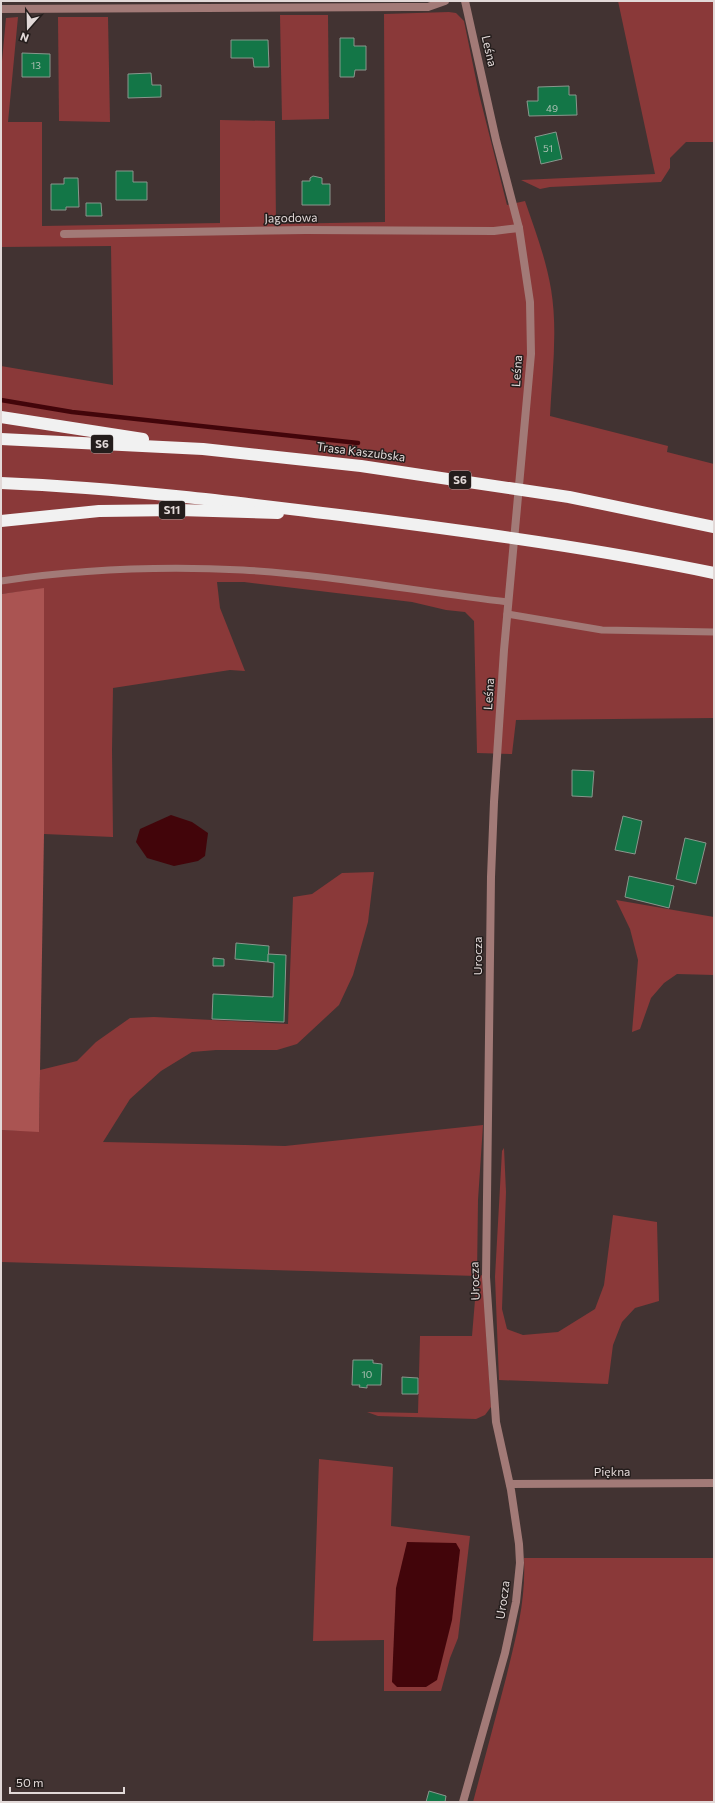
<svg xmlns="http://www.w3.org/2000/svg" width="715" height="1803" font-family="Commissioner,sans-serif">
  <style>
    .green { fill: #8a3939 }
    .forest { fill: #aa5452 }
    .water { fill: #42050a }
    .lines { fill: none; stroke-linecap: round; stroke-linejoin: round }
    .stream { stroke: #42050a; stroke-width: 4.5 }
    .building { fill: #137647; stroke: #89978d }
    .service { stroke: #a27a77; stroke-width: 7 }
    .minor { stroke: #a27a77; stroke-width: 8 }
    .motorway { stroke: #f1f1f1; stroke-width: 12 }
    .labels { text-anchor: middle; stroke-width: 3; stroke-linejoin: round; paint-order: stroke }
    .number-label { font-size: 10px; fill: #aec0b4 }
    .shield { fill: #241d1c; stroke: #a9a1a0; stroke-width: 1 }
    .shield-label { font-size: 11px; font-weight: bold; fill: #e2d9d8 }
    .street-label { font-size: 12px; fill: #e2d9d8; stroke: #241d1c }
  </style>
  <rect width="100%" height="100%" fill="#423332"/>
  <!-- green -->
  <g class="green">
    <path d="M618 1H714V142H686L670 158V168L661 182 550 187 540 189 521 180 655 174Z"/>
    <path d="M449 12 456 13 464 21 479 94 507 205 525 201C535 230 546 259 551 289 558 331 552 374 550 416L668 446 667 452 714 464V718L516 720 512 754 477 753 474 621 465 612 446 610 412 602 244 582H217L220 608 245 671 230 670 113 688 112 750 113 837 44 834V589L1 594V366L113 385 111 246 1 247V72L6 18 18 17 8 122H42V226L220 223V120L275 121 276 224 385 222 384 14Z"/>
    <path d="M280 15H328L329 119 282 120Z"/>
    <path d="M58 17H108L110 122 59 121Z"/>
    <path d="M374 872 368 922 353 975 339 1005 297 1044 277 1050H216L192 1052 161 1071 130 1099 103 1142 285 1146 483 1125 478 1200 477 1276 483 1275 491 1407 485 1415 476 1419 378 1416 367 1412 418 1413 420 1336H472L477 1276 1 1262V1130L39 1131 40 1070 77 1061 96 1042 130 1018 154 1017 288 1024 293 897 312 894 342 873Z"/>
    <path d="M616 900 714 917V975L677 974 664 983 651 998 640 1029 632 1032 638 960 630 929Z"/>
    <path d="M504 1148 506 1192 502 1309 507 1329 523 1335 558 1332 595 1309 604 1285 613 1215 657 1222 659 1301 635 1308 622 1322 613 1345 608 1384 499 1380 495 1277 502 1151Z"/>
    <path d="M319 1459 393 1467 391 1526 470 1536 458 1638 450 1658 441 1691H384V1640L313 1641Z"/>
    <path d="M524 1558H714V1802H473C484 1761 495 1720 506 1678 516 1637 526 1602 524 1558Z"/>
  </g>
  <!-- forest -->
  <path class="forest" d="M44 588V834L39 1132 1 1130V594Z"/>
  <!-- water -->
  <g class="water">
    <path d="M171 815 192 822 208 833 205 856 198 861 174 866 147 858 136 842 140 829Z"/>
    <path d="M407 1542 456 1543 460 1550 452 1620 437 1680 426 1687H397L392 1682 396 1588Z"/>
  </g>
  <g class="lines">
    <!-- stream -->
    <path class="stream" d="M1 400 72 412 358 443"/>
  </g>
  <!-- building -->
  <g class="building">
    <path d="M340 38H354V46H366V70H355L354 77H340Z"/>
    <path d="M231 40H268L269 67H254L253 58H231Z"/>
    <path d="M22 53 50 54V77H22Z"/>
    <path d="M151 73 152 85H161V97L128 98V74Z"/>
    <path d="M569 86V95H576L577 115 529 116 527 101H538V87Z"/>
    <path d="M556 132 562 159 541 164 535 137Z"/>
    <path d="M116 171H133V182H147V200H116Z"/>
    <path d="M313 176 322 178V184H330V205H302V181H310V178Z"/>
    <path d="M64 178H78L79 207H66V210H51V184H64Z"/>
    <path d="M86 203H101L102 216H86Z"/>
    <path d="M572 770 594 771 592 797 572 796Z"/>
    <path d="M623 816 642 821 635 854 615 850Z"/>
    <path d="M685 838 706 843 696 884 676 879Z"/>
    <path d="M629 876 674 886 669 908 625 897Z"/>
    <path d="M236 943 269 946 268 962 235 959Z"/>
    <path d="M268 954 286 955 284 1022 212 1019 213 994 273 997 274 963 268 962Z"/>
    <path d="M213 958 224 959V966H213Z"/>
    <path d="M353 1360H373V1363L382 1364 381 1385H367V1388L359 1387 360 1385H352Z"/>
    <path d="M402 1377 418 1378V1394H402Z"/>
    <path d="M429 1791 446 1796 445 1802H426Z"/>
  </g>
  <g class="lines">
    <!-- service -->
    <g class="service">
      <path d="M1 581C81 569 162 566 243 570 332 575 420 592 508 602"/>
      <path d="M507 614 602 630 714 632"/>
    </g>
    <!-- minor -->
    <g class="minor">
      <path d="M1 9 407 7H428L445 1"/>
      <path d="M64 234 306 230 494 231 519 228"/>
      <path d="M510 1484 714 1483"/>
      <path d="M463 1802 505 1653 516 1602 520 1563 519 1544 511 1490 496 1422 486 1277 491 877 494 802 504 650 531 354 530 302 519 228 496 140 465 1"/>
    </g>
    <!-- motorway -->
    <g class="motorway">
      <path d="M1 417 143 439"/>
      <path d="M1 439 203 449 361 466 569 497 714 527"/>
      <path d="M1 483C123 488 243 503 364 518 481 533 598 549 714 573"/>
      <path d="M1 521 99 511 179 510 278 513"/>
    </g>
  </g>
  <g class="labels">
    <!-- number labels -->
    <g class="number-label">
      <text x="36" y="69">13</text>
      <text x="552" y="112">49</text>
      <text x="548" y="152">51</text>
      <text x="367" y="1378">10</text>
    </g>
    <!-- shield labels -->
    <g class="shield">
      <rect x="91" y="435" width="22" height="18" rx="3"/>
      <rect x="449" y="471" width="22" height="18" rx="3"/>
      <rect x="159" y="501" width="26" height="18" rx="3"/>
    </g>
    <g class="shield-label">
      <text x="102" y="448">S6</text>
      <text x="460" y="484">S6</text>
      <text x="172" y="514">S11</text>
    </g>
    <!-- street labels -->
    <g class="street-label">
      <text transform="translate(489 51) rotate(77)" y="4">Leśna</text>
      <text transform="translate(291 218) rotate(-1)" y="4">Jagodowa</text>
      <text transform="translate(517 371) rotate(-86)" y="4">Leśna</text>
      <text transform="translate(361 452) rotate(7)" y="4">Trasa Kaszubska</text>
      <text transform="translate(489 694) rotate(-86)" y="4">Leśna</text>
      <text transform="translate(478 956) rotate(-90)" y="4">Urocza</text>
      <text transform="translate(475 1281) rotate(-92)" y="4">Urocza</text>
      <text x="612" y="1476">Piękna</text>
      <text transform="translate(503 1600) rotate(-82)" y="4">Urocza</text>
    </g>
  </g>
  <!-- border -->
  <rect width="715" height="1803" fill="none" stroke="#e2d9d8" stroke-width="4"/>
  <!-- north arrow -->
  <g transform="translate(28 28) rotate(200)" stroke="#241d1c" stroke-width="3" paint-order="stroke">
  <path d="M0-3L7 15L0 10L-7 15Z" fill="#e2d9d8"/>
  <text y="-6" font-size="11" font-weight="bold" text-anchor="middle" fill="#e2d9d8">N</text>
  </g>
  <!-- scale -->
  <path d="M10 1787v6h114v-6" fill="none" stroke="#e2d9d8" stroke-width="2"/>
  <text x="16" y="1787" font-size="12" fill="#e2d9d8" stroke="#241d1c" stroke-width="3" paint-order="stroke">50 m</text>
</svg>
